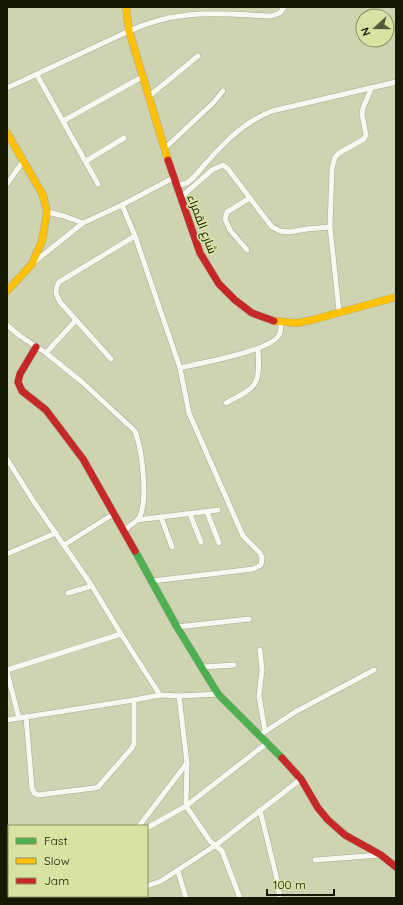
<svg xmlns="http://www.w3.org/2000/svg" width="403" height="905" font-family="Quicksand,Cairo,sans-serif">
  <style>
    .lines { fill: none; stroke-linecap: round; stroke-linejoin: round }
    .street-casing { stroke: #a7ab8f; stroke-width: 6 }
    .fast-casing { stroke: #a7ab8f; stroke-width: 8 }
    .slow-casing { stroke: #a7ab8f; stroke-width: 8 }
    .jam-casing { stroke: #a7ab8f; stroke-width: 8 }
    .street { stroke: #f8f8f3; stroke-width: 5 }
    .fast { stroke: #4caf50; stroke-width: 7 }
    .slow { stroke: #ffc107; stroke-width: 7 }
    .jam { stroke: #c62828; stroke-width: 7 }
    .labels { text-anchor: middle; stroke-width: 3.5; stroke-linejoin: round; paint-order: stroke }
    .street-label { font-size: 12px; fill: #151802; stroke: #d9e1a3 }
  </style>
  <rect width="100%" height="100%" fill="#ced3b1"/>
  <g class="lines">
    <!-- street casing -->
    <g class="street-casing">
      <g id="street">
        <path d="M37 75 98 184"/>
        <path d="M7 88 129 31C147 23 168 17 188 15 215 12 244 15 271 16L280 13 284 7"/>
        <path d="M148 97 198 56"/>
        <path d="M63 121 142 77"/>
        <path d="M164 149 213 103 223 91"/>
        <path d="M86 161 124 138"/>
        <path d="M7 184 24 160"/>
        <path d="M176 186 187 183 193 178C216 152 238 124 272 111L396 82"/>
        <path d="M180 198 212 170 223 165 228 169 272 227 280 231 289 232 307 229 330 227"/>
        <path d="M122 205 135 236 180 368 189 413 243 536 260 553 262 558 261 565 253 569 152 581"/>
        <path d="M47 212 64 216 83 223"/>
        <path d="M247 250 230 230 225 219 227 212 250 198"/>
        <path d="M33 263 83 223 122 205 173 178"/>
        <path d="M339 311 330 227 332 168 335 157 339 153 364 139 366 135 362 114 363 108 371 89"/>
        <path d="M7 325 20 336 46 353 82 382 135 431C142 449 148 498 140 516 137 522 129 526 124 531"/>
        <path d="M46 353 76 320"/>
        <path d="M111 359 60 302C56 295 54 290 59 282L135 236"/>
        <path d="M180 368C200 363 271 351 279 335 281 331 281 327 281 323"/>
        <path d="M226 403C258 386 260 386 258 349"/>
        <path d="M7 459 34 502 92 586 121 634 160 695"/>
        <path d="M207 512 219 543"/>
        <path d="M190 514 201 542"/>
        <path d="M161 517 172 547"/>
        <path d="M137 520 218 510"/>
        <path d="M64 545 115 513"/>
        <path d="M7 554 56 533"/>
        <path d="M68 593 92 586"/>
        <path d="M177 627 249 619"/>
        <path d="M260 650 262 670 259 696 265 731"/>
        <path d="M203 667 234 665"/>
        <path d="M7 670 121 634"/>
        <path d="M7 672 19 718"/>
        <path d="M179 696 187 763 186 806 210 841 222 851 240 898"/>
        <path d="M26 717 32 788 34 793 38 795 94 788 98 787 132 748 134 743V700"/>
        <path d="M7 720 134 700 160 695 179 696 218 694"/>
        <path d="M260 735 295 712 374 670"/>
        <path d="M260 810 276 875 280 898"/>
        <path d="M139 826 187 763"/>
        <path d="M147 828 186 806 267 743"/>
        <path d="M315 860 380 855"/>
        <path d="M178 871 186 898"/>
        <path d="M7 874 9 871"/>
        <path d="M147 886 161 881 216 845 301 779"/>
        <path d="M127 896V898"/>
        <path d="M37 898 38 896"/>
        <path d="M106 898 109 896"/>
      </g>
    </g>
    <!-- fast casing -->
    <g class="fast-casing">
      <path id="fast" d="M135 551 177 627 218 694 282 758"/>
    </g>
    <!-- slow casing -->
    <g class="slow-casing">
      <g id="slow">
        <path d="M126 7 129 31 168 160"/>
        <path d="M7 133 43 195 47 212 42 241 32 264 7 291"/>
        <path d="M274 321 297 323 312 320 396 297"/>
      </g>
    </g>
    <!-- jam casing -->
    <g class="jam-casing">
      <g id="jam">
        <path d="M168 160 200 253 219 284 235 300 252 313 274 321"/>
        <path d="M36 347 20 374 18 382 22 391 46 410 83 459 135 551"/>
        <path d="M282 758 301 779 318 808 328 820 345 835 381 855 396 867"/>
      </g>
    </g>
    <!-- street -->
    <use href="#street" class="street"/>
    <!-- fast -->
    <use href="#fast" class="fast"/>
    <!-- slow -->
    <use href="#slow" class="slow"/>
    <!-- jam -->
    <use href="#jam" class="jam"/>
  </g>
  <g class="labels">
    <!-- street labels -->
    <g class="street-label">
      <text transform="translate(202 224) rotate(69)" y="4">شارع القمراء</text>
    </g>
  </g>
  <!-- border -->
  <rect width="403" height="905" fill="none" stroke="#151802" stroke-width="16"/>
  <!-- legend -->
  <rect x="8" y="825" width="140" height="72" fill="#d9e1a3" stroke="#8b9163"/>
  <rect x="16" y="838" width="20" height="6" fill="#4caf50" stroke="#8b9163"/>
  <text x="44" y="845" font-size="12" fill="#151802">Fast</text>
  <rect x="16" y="858" width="20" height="6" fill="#ffc107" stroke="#8b9163"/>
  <text x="44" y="865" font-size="12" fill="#151802">Slow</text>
  <rect x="16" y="878" width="20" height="6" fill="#c62828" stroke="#8b9163"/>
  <text x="44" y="885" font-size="12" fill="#151802">Jam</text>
  <!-- north arrow -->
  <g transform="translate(375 28) rotate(249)"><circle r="19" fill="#d9e1a3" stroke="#8b9163"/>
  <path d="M0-3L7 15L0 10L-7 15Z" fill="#56593f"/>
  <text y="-6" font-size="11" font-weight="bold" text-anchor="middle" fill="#151802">N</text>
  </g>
  <!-- scale -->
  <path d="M267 889v6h67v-6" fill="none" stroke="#151802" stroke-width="2"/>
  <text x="273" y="889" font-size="12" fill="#151802" stroke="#d9e1a3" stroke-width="3" paint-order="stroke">100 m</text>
</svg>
